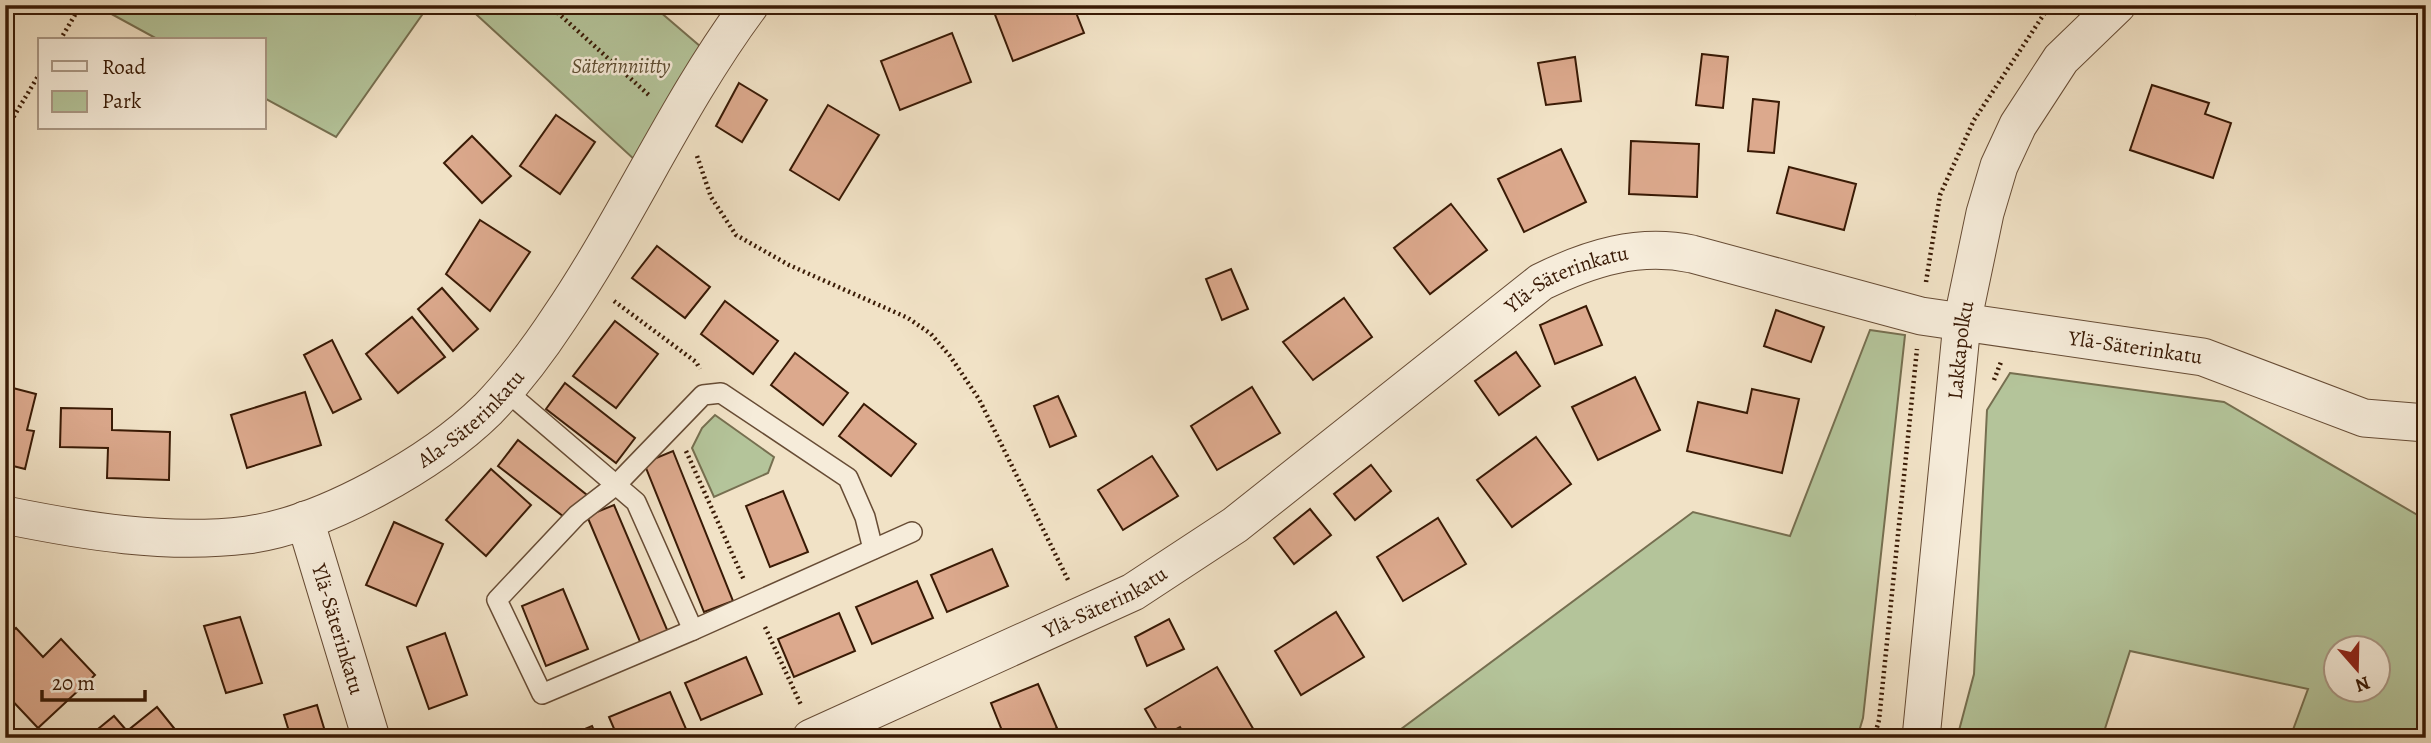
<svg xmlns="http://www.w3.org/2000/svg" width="2431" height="743" font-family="Alegreya,serif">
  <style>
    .green { fill: #b4c49a; stroke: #766f50; stroke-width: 2; fill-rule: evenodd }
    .building { fill: #dca98d; stroke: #391a05; stroke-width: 2 }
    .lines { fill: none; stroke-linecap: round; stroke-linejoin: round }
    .service-casing { stroke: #674c35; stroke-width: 22 }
    .minor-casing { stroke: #674c35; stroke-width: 39 }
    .path { stroke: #391a05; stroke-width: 4.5; stroke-dasharray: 2 3.5; stroke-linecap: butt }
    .service { stroke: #f6ecda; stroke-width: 19 }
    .minor { stroke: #f6ecda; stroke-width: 37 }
    .labels { text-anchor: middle; stroke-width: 5; stroke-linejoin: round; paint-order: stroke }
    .park-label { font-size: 21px; font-style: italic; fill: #5e4d32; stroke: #f6ecda }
    .street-label { font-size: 21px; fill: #391a05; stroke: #f6ecda }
  </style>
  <rect width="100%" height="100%" fill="#f1e2c6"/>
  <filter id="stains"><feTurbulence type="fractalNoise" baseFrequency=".00286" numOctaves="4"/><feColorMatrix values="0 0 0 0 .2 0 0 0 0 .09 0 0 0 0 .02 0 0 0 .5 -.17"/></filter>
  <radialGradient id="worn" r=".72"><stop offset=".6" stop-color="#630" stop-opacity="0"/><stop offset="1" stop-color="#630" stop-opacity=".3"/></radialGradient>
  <!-- green -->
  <g class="green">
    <path d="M95 5H429L336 137 264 98V40H159Z"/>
    <path d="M466 5H652L701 47 636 161Z"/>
    <path d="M1870 330 1905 335 1863 718 1857 738H1389L1693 512 1790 536Z"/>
    <path d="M2010 373 2224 402 2426 520V738H2290L2308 689 2130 651 2102 738H1957L1974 674 1987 410ZM2378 648V690H2336V648Z"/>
    <path d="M715 415 774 457 768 473 714 497 692 448 702 428Z"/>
  </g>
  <!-- building -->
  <g class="building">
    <path d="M1012 5H1073L1084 33 1013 61 994 12Z"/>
    <path d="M1881 5H1917L1915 14Z"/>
    <path d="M952 33 971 82 900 110 881 61Z"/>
    <path d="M1702 54 1728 57 1723 108 1696 105Z"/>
    <path d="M1575 57 1581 101 1546 105 1538 63Z"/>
    <path d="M739 83 767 100 742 142 716 126Z"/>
    <path d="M2152 85 2209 103 2205 114 2231 123 2213 178 2130 150Z"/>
    <path d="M1753 99 1779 102 1774 153 1748 151Z"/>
    <path d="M828 105 879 135 839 200 790 170Z"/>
    <path d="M556 115 595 142 560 194 520 166Z"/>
    <path d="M472 136 511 176 482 203 444 163Z"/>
    <path d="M1631 141 1699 144 1697 197 1629 194Z"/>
    <path d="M1561 149 1586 202 1524 232 1498 179Z"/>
    <path d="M1789 167 1856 184 1844 230 1777 213Z"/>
    <path d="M1451 204 1487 250 1430 294 1394 248Z"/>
    <path d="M480 220 530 252 490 311 446 274Z"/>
    <path d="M657 246 710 287 685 318 632 278Z"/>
    <path d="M1231 269 1248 309 1222 320 1206 279Z"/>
    <path d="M442 288 478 329 453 351 418 309Z"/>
    <path d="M1344 298 1372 337 1313 380 1283 342Z"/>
    <path d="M725 301 778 341 753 374 701 334Z"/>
    <path d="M1586 306 1602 345 1555 364 1540 325Z"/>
    <path d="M1776 310 1824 327 1811 362 1764 346Z"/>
    <path d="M412 317 445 357 398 393 366 354Z"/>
    <path d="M615 321 658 354 616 408 573 376Z"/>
    <path d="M332 340 361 399 333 413 304 355Z"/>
    <path d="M1516 352 1540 386 1499 415 1475 381Z"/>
    <path d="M795 353 848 393 823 425 771 385Z"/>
    <path d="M1635 377 1660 430 1598 460 1572 407Z"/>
    <path d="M565 383 635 438 616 463 546 409Z"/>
    <path d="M9 387 36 394 27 430 34 431 25 469 5 464V401Z"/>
    <path d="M1252 387 1280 433 1217 470 1191 426Z"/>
    <path d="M1752 389 1799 399 1782 473 1687 451 1698 402 1747 413Z"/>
    <path d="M305 392 321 445 247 468 231 415Z"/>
    <path d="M1058 396 1076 436 1050 447 1034 406Z"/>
    <path d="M864 404 916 444 891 476 839 436Z"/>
    <path d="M61 408 112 409V430L170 432 169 480 107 478 108 448 60 447Z"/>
    <path d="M1536 437 1571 484 1512 527 1477 480Z"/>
    <path d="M518 440 587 495 568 520 498 466Z"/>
    <path d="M673 451 733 601 704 612 644 463Z"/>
    <path d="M1152 456 1178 496 1123 530 1098 490Z"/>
    <path d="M1371 465 1391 491 1355 520 1334 494Z"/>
    <path d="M491 469 531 505 486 556 446 520Z"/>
    <path d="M783 491 808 552 770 567 746 506Z"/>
    <path d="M614 505 668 632 641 644 587 516Z"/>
    <path d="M1310 509 1331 535 1294 564 1274 538Z"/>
    <path d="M1438 518 1466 564 1403 601 1377 557Z"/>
    <path d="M394 522 443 544 416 606 366 585Z"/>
    <path d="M992 549 1008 586 947 612 931 575Z"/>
    <path d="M917 581 933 618 872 644 856 607Z"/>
    <path d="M563 589 588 649 546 666 522 606Z"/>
    <path d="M1336 612 1364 657 1301 695 1275 651Z"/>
    <path d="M839 613 855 651 794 677 778 639Z"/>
    <path d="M240 617 262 683 226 693 204 626Z"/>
    <path d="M1169 619 1184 649 1147 666 1135 637Z"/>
    <path d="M16 628 43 657 61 639 95 675 38 728 5 693V638Z"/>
    <path d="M445 633 467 695 429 709 407 647Z"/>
    <path d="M746 657 762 694 701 720 685 683Z"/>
    <path d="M1217 667 1255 732 1246 738H1186L1180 727 1161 737 1145 709Z"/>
    <path d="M1038 684 1057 728 1035 738H1005L991 703Z"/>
    <path d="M670 692 686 729 665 738H618L609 717Z"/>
    <path d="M317 705 327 738H291L284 715Z"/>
    <path d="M157 707 182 738H87L114 716 127 731Z"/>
    <path d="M592 726 597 738H563Z"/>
  </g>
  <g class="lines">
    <!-- service casing -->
    <g class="service-casing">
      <g id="service">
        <path d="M505 390 636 502 693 630 912 532"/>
        <path d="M693 630 542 694 497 600 577 515 616 485 703 395 721 393 848 478 865 517 873 549"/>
      </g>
    </g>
    <!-- minor casing -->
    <g class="minor-casing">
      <g id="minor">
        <path id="s1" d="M5 515C84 531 166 545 247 535 324 525 433 463 488 409 515 381 539 349 560 317 628 217 677 103 750 5"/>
        <path id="s2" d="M305 520 371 738"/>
        <path id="s3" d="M811 738 1133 592 1235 525 1541 282C1590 258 1638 243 1692 254L1921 316 2203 357 2364 418 2426 423"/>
        <path id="s4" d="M1921 738 1962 323 1985 213 1999 166 2018 125 2061 59 2117 5"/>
      </g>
    </g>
    <!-- path -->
    <g class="path">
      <path d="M549 5 651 97"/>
      <path d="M60 40 81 5"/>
      <path d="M5 131 40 73"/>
      <path d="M697 156 711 197 736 235 789 265 908 318 931 334 950 356 979 399 1069 582"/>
      <path d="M1926 282 1940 195 1974 120 2050 5"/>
      <path d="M614 301 696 362 700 369"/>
      <path d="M1994 380 2001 362"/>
      <path d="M686 451 744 580"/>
      <path d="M765 627 801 705"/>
      <path d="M1874 738 1879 720 1917 349"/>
    </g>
    <!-- service -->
    <use href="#service" class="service"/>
    <!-- minor -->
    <use href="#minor" class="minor"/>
  </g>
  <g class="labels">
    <!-- park labels -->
    <g class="park-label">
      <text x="621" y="73">Säterinniitty</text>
    </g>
    <!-- street labels -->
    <g class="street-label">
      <text dy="7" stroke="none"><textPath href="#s3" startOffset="891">Ylä-Säterinkatu</textPath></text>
      <text dy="7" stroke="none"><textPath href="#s3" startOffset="1477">Ylä-Säterinkatu</textPath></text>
      <text dy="7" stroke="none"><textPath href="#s4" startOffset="390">Lakkapolku</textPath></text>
      <text dy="7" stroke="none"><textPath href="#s1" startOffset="500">Ala-Säterinkatu</textPath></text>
      <text dy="7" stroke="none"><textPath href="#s3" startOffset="324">Ylä-Säterinkatu</textPath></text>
      <text dy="7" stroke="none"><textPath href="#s2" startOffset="114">Ylä-Säterinkatu</textPath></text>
    </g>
  </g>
  <!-- margin -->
  <rect width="2431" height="743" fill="none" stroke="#f1e2c6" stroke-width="28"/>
  <rect x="7" y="7" width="2417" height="729" fill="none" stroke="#391a05" stroke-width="3.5"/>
  <rect x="14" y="14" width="2403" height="715" fill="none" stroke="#391a05" stroke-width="2"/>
  <!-- legend -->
  <rect x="38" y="38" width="228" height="91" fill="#f6ecda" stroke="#aa9885" stroke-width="2"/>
  <rect x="52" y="61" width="35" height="10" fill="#f6ecda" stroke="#aa9885" stroke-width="2"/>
  <text x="102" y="74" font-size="21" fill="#391a05">Road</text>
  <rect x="52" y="91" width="35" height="21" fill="#b4c49a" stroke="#aa9885" stroke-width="2"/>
  <text x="102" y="108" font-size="21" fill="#391a05">Park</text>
  <!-- north arrow -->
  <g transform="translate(2357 669) rotate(160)"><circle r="33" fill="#f6ecda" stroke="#aa9885" stroke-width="2"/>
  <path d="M0-5L12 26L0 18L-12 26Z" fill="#8f2418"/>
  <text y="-10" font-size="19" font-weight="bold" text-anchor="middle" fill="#391a05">N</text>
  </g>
  <!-- scale -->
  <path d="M42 690v10h103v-10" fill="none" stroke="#391a05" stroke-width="3.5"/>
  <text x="52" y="690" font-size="21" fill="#391a05" stroke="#f6ecda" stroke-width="5" paint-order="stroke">20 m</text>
  <rect width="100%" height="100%" filter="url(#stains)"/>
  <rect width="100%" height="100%" fill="url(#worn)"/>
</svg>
